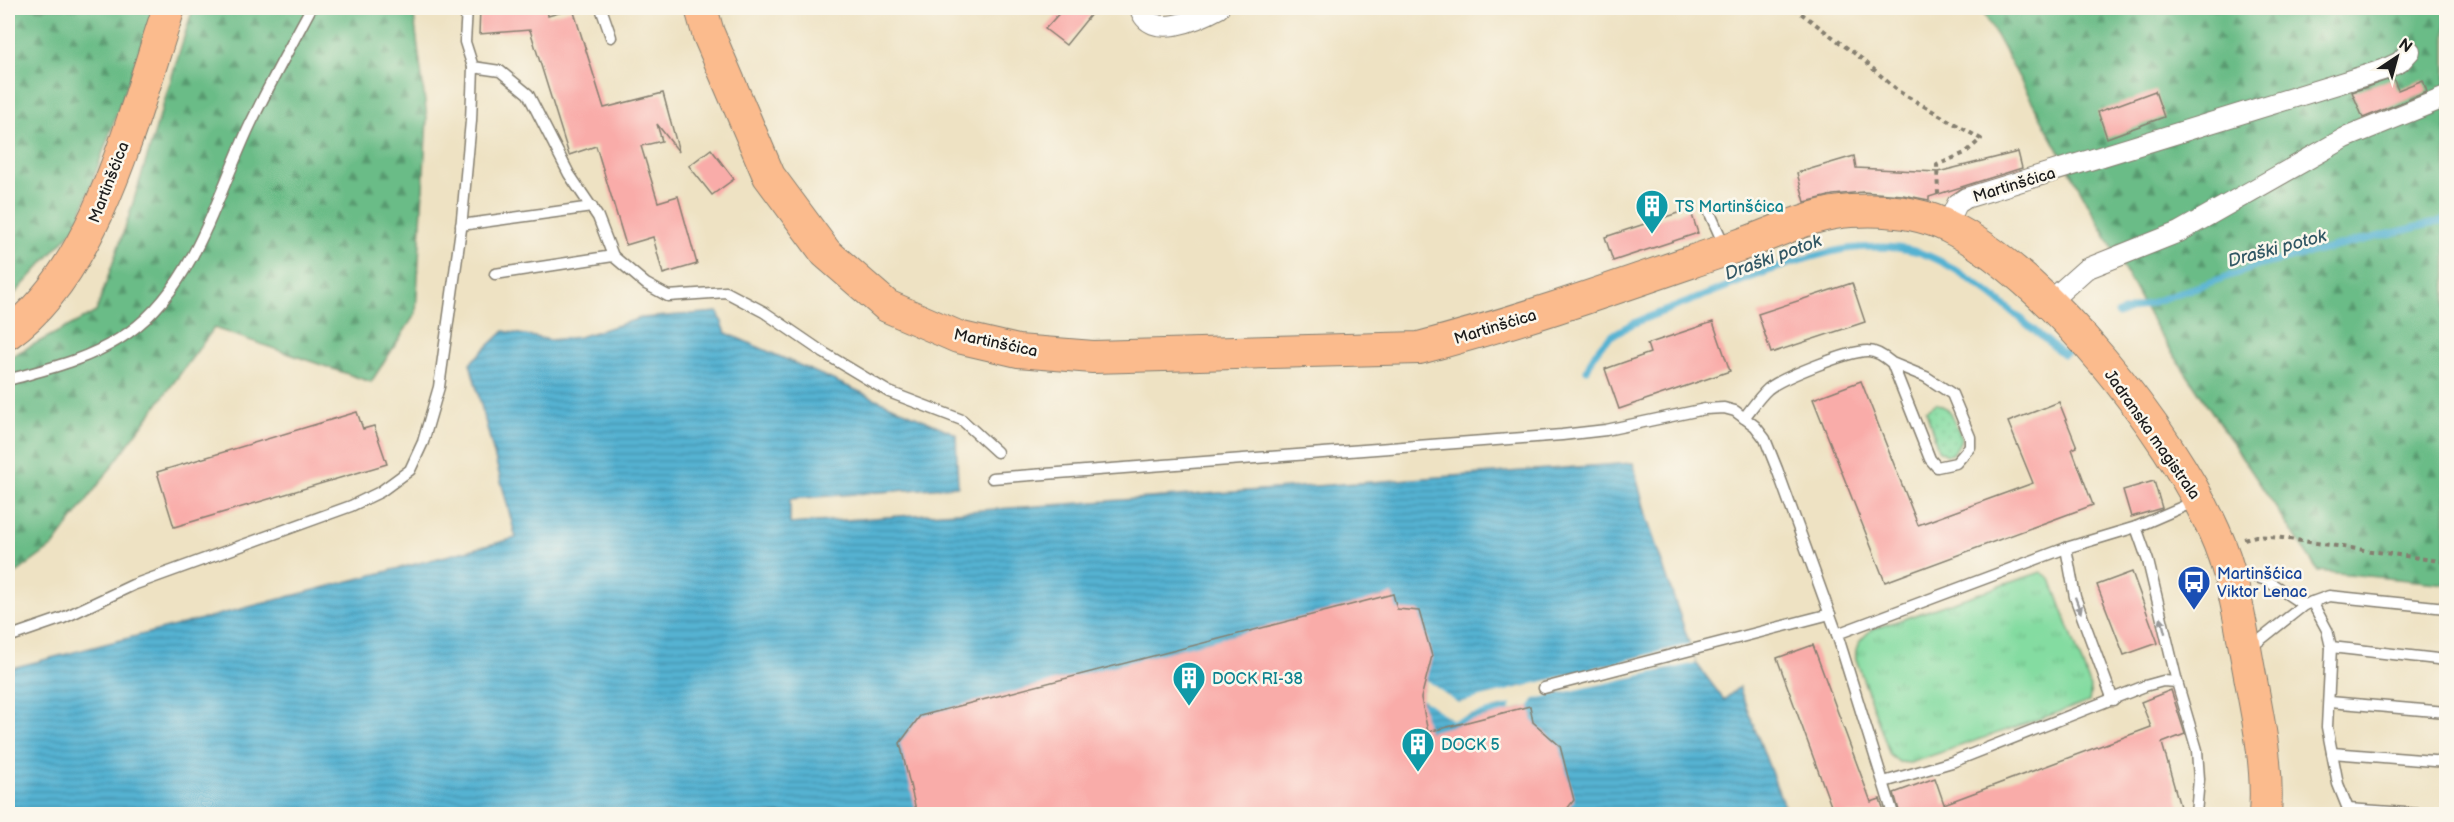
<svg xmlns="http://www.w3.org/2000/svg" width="2454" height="822" font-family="'Balsamiq Sans',sans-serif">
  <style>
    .grass { fill: url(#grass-dots); stroke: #507c5e; stroke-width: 1.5 }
    .forest { fill: url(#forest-firs); stroke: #446c52; stroke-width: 1.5 }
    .park { fill: url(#park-tufts); stroke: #507c5e; stroke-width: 1.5 }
    .water { fill: url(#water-rules); stroke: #386777; stroke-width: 1.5 }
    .pier { fill: #eee2c3 }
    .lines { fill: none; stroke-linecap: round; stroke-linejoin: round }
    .stream { stroke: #54b2d2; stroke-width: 7 }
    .building { fill: #f9aca9 }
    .lane-casing { stroke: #857f70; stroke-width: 13 }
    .street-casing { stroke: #857f70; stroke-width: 22 }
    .primary-casing { stroke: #857f70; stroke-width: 34 }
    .path { stroke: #857f70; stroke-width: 4; stroke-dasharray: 4.5 4.5; stroke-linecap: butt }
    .lane { stroke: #fff; stroke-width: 10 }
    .street { stroke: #fff; stroke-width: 20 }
    .primary { stroke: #fbbb8d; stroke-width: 32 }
    .oneway { fill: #999 }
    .labels { text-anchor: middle; stroke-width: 5; stroke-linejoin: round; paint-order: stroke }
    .street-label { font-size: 16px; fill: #1c1c1c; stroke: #fbf7ec }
    .culture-label { font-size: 16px; fill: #0d838f; stroke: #fbf7ec; text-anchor: start }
    .transit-label { font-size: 16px; fill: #164399; stroke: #fbf7ec; text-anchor: start }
    .water-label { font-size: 18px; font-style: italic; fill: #325865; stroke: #fbf7ec }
  </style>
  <defs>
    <pattern id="grass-dots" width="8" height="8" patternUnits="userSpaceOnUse" patternTransform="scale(1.5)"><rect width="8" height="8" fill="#84dca1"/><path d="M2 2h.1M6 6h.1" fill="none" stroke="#71bc8a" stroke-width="1.8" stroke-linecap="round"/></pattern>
    <pattern id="forest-firs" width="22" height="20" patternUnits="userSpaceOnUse" patternTransform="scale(1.5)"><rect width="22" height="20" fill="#6bbc87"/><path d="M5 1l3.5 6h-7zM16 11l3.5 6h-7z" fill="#57986e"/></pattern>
    <pattern id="park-tufts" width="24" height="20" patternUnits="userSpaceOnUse" patternTransform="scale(1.5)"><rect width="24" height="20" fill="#84dca1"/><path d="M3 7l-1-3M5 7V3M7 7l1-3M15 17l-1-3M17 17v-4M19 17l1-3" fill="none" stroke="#71bc8a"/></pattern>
    <pattern id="water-rules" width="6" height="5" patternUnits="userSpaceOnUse" patternTransform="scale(1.5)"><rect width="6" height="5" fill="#54b2d2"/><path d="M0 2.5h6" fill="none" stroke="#4590aa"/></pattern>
  </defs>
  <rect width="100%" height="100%" fill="#fbf7ec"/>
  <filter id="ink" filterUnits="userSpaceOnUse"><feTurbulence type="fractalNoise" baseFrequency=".0167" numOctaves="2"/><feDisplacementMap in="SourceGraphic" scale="12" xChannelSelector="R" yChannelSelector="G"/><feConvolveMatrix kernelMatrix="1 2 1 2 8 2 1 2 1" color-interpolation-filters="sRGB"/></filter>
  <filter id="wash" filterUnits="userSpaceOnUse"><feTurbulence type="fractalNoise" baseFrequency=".008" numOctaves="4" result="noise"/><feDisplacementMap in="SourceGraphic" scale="24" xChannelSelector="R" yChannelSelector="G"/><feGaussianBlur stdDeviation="1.35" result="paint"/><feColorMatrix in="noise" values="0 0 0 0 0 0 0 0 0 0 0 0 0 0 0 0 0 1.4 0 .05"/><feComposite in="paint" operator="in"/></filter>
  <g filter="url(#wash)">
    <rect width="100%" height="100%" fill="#eee2c3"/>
    <!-- grass -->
    <path class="grass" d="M1936 403 1948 409 1962 438 1953 454 1947 455 1938 450 1926 410Z"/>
    <!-- forest -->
    <g class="forest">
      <path d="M8 8H155L76 227 8 301V130L13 129 8 119Z"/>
      <path d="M193 8H413L427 118 416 313 371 382 214 328 53 546 8 579V358L96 312 129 216Z"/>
      <path d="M1981 8H2446V584L2318 571 2156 328Z"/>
    </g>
    <!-- park -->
    <path class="park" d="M2041 572 2051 579 2091 688 2089 702 1910 763 1899 762 1890 755 1856 659C1854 645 1861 639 1871 630Z"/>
    <!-- water -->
    <path class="water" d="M718 312 726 333 956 434 958 486 790 499V524L1633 463 1647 519 1696 663 1724 700 1739 687 1787 814H8V669L516 538 470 363 504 331 550 340 579 337 641 318Z"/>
    <!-- pier -->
    <path class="pier" d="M1690 644 1696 663 1535 699 1530 706 1509 711 1511 704 1452 720 1421 698 1426 680 1458 703Z"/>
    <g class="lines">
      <!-- stream -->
      <g class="stream">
        <path d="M2118 314 2261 265 2446 220"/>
        <path d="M1587 370C1592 357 1598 346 1610 337 1631 322 1657 314 1680 305 1729 286 1780 264 1831 252 1856 246 1893 245 1918 252 1967 267 2022 322 2063 354L2069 351"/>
      </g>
    </g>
    <g id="blocks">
      <!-- building -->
      <g class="building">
        <path d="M480 8H547L548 16 573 9 604 108 663 93 679 152 657 124 662 141 641 146 658 202 678 196 697 264 663 274 653 237 626 245 596 146 569 155 530 30 479 34Z"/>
        <path d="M1064 8H1096L1066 45 1045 29Z"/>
        <path d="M2393 78 2398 90 2423 80 2427 92 2363 118 2352 92Z"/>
        <path d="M2155 91 2164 117 2107 138 2098 112Z"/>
        <path d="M711 149 734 179 712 195 689 166Z"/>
        <path d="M2018 152 2022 168 1929 197V200L1903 195 1863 192 1833 195 1805 202 1797 173 1854 156 1856 168 1938 172Z"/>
        <path d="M1690 209 1698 233 1613 261 1605 237Z"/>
        <path d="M1852 283 1865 322 1771 353 1758 314Z"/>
        <path d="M1713 322 1730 371 1619 409 1605 369 1650 353 1647 344Z"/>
        <path d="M1861 381 1918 525 2033 483 2008 422 2059 402 2077 447 2072 449 2093 505 1885 582 1813 399Z"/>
        <path d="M357 412 363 429 374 426 387 464 174 527 157 472Z"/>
        <path d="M2154 481 2162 508 2131 517 2123 490Z"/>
        <path d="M2132 572 2158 643 2124 655 2097 585Z"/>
        <path d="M1393 594 1397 609 1419 611 1432 656 1421 698 1428 732 1530 706 1533 722 1560 746 1574 800 1563 814H917L900 743 920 716Z"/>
        <path d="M1813 645 1871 802 1880 799 1885 814H1834L1777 658Z"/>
        <path d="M2171 690 2185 734 2162 743 2182 814H1900L1894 793 1935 778 1944 804 2151 727 2141 702Z"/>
      </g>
    </g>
  </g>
  <g filter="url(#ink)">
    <use href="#blocks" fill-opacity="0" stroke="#857f70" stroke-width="1.5"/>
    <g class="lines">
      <!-- lane casing -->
      <g class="lane-casing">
        <g id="lane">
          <path d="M601 8 611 37"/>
          <path d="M473 67 500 71 528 94 569 174 598 217 613 256 646 284 668 296 726 292 764 312 824 353 889 392 962 420 997 452"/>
          <path d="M1708 209 1725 247"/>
          <path d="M461 225 592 207"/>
          <path d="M495 274 613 256"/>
          <path d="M8 380C46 369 84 361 119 339 193 294 215 199 250 125 269 85 290 47 311 8"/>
          <path d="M1744 418C1752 408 1759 397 1768 389 1781 378 1851 350 1868 351 1877 351 1885 357 1892 363L1930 459 1937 467 1956 463 1970 447V437L1952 394 1926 377 1892 363"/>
          <path d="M992 478 1562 435 1606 430 1705 409 1724 408 1735 411 1755 426 1765 439 1777 469 1837 634 1893 814"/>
          <path d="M2136 527 2148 561 2177 682"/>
          <path d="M2066 548 2075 597 2113 700"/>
          <path d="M2232 569 2266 580 2304 605 2329 596 2446 608"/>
          <path d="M2312 602 2327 630 2331 647 2327 727 2338 784 2350 814"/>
          <path d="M1837 634 2066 548 2136 527 2196 501"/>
          <path d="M8 637 63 618 133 585 351 506 380 492 410 470 423 442 439 387 461 229 471 121 473 67 465 42 467 8"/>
          <path d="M2331 647 2446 660"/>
          <path d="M2250 648 2304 605"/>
          <path d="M1544 688 1830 614"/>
          <path d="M2330 702 2446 712"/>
          <path d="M2332 753 2446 762"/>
          <path d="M1884 782 1952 762 2145 686 2163 681 2177 682 2197 750 2199 779 2196 814"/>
          <path d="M2348 809 2420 814"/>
        </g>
      </g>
      <!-- street casing -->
      <g class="street-casing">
        <g id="street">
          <path d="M1140 8C1149 42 1199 19 1219 8"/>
          <path d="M1947 226 1957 204 1966 198 2383 70 2400 62 2410 51"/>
          <path d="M2049 302 2086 269 2179 232 2345 138 2446 97"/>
        </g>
      </g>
      <!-- primary casing -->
      <g class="primary-casing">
        <g id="primary">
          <path d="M701 8 708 33 769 176 826 253 887 306 958 337 1018 351 1093 357 1419 348C1527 320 1632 282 1737 246 1774 234 1811 213 1851 211 1883 209 1920 212 1949 227 2047 275 2170 432 2214 531 2233 572 2240 621 2248 665 2257 714 2269 765 2265 814"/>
          <path d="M8 333C98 270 135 108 169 8"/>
        </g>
      </g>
      <!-- path -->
      <g class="path">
        <path d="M1794 8 1862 59 1898 91 1981 139 1965 153 1937 165 1938 194"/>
        <path d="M2244 539 2256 536 2282 538 2446 562"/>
      </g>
      <!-- lane -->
      <use href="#lane" class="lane"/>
      <!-- street -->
      <use href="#street" class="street"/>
      <!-- primary -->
      <use href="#primary" class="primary"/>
    </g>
    <!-- one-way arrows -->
    <defs><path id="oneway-solid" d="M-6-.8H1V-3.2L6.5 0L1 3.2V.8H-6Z" transform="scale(1.5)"/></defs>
    <g class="oneway">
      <use href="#oneway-solid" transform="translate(2078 605) rotate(70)"/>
      <use href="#oneway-solid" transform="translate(2163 625) rotate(-104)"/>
    </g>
  </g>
  <!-- icons -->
  <defs>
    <g id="building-pin" transform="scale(1.725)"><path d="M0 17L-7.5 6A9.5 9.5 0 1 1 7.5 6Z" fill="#0f9aa8" stroke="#fbf7ec"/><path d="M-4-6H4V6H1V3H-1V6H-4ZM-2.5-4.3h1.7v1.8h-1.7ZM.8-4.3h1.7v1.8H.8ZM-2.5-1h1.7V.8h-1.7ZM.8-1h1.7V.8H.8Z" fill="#fff"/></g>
    <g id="bus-pin" transform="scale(1.725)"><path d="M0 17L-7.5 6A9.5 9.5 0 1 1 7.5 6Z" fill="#1a4fb4" stroke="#fbf7ec"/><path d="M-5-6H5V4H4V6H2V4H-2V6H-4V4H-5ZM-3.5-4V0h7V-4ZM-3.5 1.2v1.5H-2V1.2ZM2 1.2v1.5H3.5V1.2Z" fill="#fff"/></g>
  </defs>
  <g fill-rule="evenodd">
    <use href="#building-pin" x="1652" y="206"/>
    <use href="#bus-pin" x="2194" y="582"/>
    <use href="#building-pin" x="1189" y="678"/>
    <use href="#building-pin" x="1418" y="744"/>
  </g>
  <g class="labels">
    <!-- street labels -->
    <g class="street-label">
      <text transform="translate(108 182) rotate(-69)" y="6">Martinšćica</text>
      <text transform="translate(2014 184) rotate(-17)" y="6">Martinšćica</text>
      <text transform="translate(1495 326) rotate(-17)" y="6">Martinšćica</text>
      <text transform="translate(996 342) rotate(12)" y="6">Martinšćica</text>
      <text transform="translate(2153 434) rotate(55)" y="6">Jadranska magistrala</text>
    </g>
    <!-- culture labels -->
    <g class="culture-label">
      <text x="1675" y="212">TS Martinšćica</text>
      <text x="1212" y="684">DOCK RI-38</text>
      <text x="1441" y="750">DOCK 5</text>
    </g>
    <!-- transit labels -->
    <g class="transit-label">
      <text x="2217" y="579">Martinšćica<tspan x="2217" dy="18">Viktor Lenac</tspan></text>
    </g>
    <!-- water labels -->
    <g class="water-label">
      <text transform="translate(2277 248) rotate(-15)" y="6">Draški potok</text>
      <text transform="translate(1773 257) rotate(-20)" y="6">Draški potok</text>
    </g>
  </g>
  <!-- margin -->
  <rect width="2454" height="822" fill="none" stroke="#fbf7ec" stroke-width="30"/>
  <!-- north arrow -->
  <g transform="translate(2397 57) rotate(36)" stroke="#fbf7ec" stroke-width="4.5" paint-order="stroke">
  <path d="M0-4.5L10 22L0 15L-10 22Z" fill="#1c1c1c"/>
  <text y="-9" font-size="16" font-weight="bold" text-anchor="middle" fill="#1c1c1c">N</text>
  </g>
</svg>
